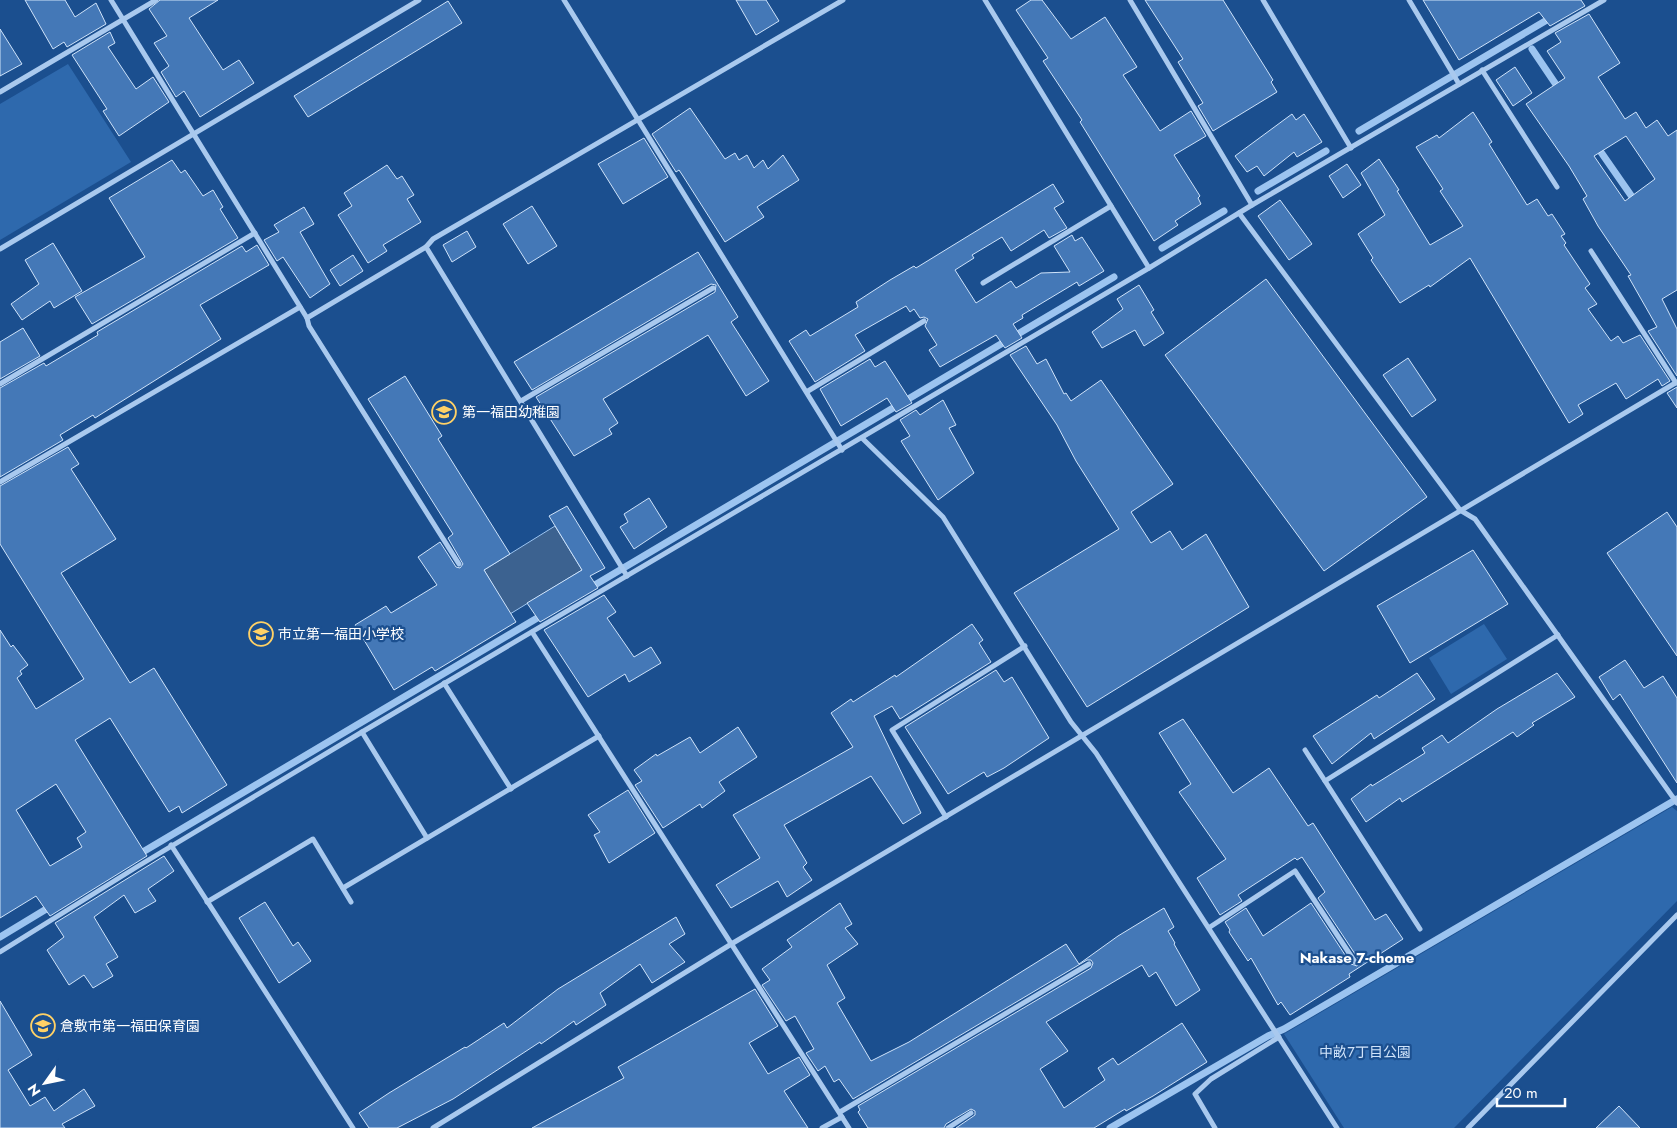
<svg xmlns="http://www.w3.org/2000/svg" width="1677" height="1128" font-family="Jost,'Noto Sans JP',sans-serif">
  <style>
    .green { fill: #2e69ad }
    .water { fill: #3c6290; stroke: #9cc4f0 }
    .lines { fill: none; stroke-linecap: round; stroke-linejoin: round }
    .stream { stroke: #9cc4f0; stroke-width: 7 }
    .building { fill: #4478b7; stroke: #cfe3fa; fill-rule: evenodd }
    .street { stroke: #a9c9ee; stroke-width: 5 }
    .labels { text-anchor: middle; stroke-width: 4.5; stroke-linejoin: round; paint-order: stroke }
    .poi-label { font-size: 14px; fill: #fff; stroke: #1b4f8f; text-anchor: start }
    .park-label { font-size: 14px; fill: #cfe3fa; stroke: #1b4f8f }
    .neighbourhood-label { font-size: 15px; font-weight: bold; fill: #fff; stroke: #1b4f8f }
  </style>
  <rect width="100%" height="100%" fill="#1b4f8f"/>
  <!-- green -->
  <g class="green">
    <path d="M68 64 131 162 0 240V104Z"/>
    <path d="M1484 624 1507 659 1451 694 1429 658Z"/>
    <path d="M1672 807 1677 811V901L1454 1128H1344L1284 1034Z"/>
  </g>
  <!-- water -->
  <path class="water" d="M555 526 582 570 510 614 484 570Z"/>
  <g class="lines">
    <!-- stream -->
    <g class="stream">
      <path d="M1532 49 1561 92"/>
      <path d="M1359 131 1552 17"/>
      <path d="M1596 145 1637 204"/>
      <path d="M1258 191 1326 151"/>
      <path d="M1162 248 1224 211"/>
      <path d="M588 589 1114 277"/>
      <path d="M136 856 544 614"/>
      <path d="M0 937 53 905"/>
      <path d="M1110 1128 1268 1036 1284 1029 1677 799"/>
    </g>
  </g>
  <!-- building -->
  <g class="building">
    <path d="M25 0H65L75 17 96 3 106 24 67 47 64 42 53 49Z"/>
    <path d="M160 0H218L189 18 223 70 239 60 254 83 200 117 184 91 176 97 161 72 169 66 154 43 167 36 149 9Z"/>
    <path d="M736 0H766L779 21 756 35Z"/>
    <path d="M1031 0H1042L1071 39 1105 17 1137 67 1123 75 1160 131 1191 111 1206 136 1174 155 1200 196 1198 198 1201 204 1175 221 1178 225 1154 241 1080 122 1082 120 1043 61 1048 58 1016 10Z"/>
    <path d="M1145 0H1223L1273 80 1271 82 1277 92 1213 131 1198 106 1203 103 1178 62 1183 59Z"/>
    <path d="M1423 0H1581L1585 6 1550 26 1539 12 1459 60Z"/>
    <path d="M448 1 462 23 308 117 294 96Z"/>
    <path d="M1589 14 1620 63 1598 77 1625 119 1636 112 1646 128 1657 120 1668 136 1677 130V290L1662 299 1677 329V376L1648 331 1657 327 1628 276 1631 275 1598 226 1583 199 1587 196 1569 166 1526 104 1565 78 1547 51 1561 42 1555 33ZM1626 136 1655 179 1625 201 1594 156Z"/>
    <path d="M0 29 22 64 0 76Z"/>
    <path d="M110 32 115 43 108 47 136 89 153 77 169 102 119 136 103 111 107 109 72 55Z"/>
    <path d="M1515 67 1532 93 1513 106 1496 80Z"/>
    <path d="M690 108 725 159 735 153 739 160 747 155 754 168 763 160 768 169 783 155 799 180 757 207 764 217 725 242 683 176 679 170 676 172 652 134Z"/>
    <path d="M1473 112 1492 142 1489 144 1527 205 1537 199 1548 216 1552 214 1565 234 1561 236 1566 243 1564 245 1590 284 1585 288 1597 304 1588 309 1611 341 1618 336 1623 343 1640 335 1670 381 1662 386 1658 379 1626 399 1616 383 1578 405 1583 414 1569 423 1470 258 1430 287 1429 285 1400 303 1371 260 1373 258 1358 234 1385 215 1361 173 1379 159 1399 190 1397 191 1430 245 1463 226 1440 191 1443 189 1416 147 1437 135 1439 138Z"/>
    <path d="M1292 114 1296 120 1304 114 1322 142 1297 157 1294 152 1264 176 1257 166 1247 172 1235 156Z"/>
    <path d="M644 138 668 177 623 204 598 164Z"/>
    <path d="M172 160 181 173 185 170 203 196 213 190 223 207 220 209 238 238 92 324 75 297 145 257 109 198Z"/>
    <path d="M1347 164 1361 185 1343 198 1329 176Z"/>
    <path d="M387 165 397 179 402 176 414 195 407 199 421 222 383 245 387 251 368 263 338 215 352 206 344 193Z"/>
    <path d="M1053 184 1064 202 1054 208 1067 228 1049 238 1044 230 1011 251 1002 237 972 255 974 258 955 270 976 303 1011 281 1016 288 1041 273 1070 272 1054 246 1072 235 1075 241 1082 237 1104 271 1079 286 1077 282 1022 315 1023 318 1013 324 1022 338 1005 348 996 335 940 367 929 350 937 345 925 326 928 319 924 317 920 318 914 309 910 312 906 306 855 335 865 351 815 382 789 341 806 330 810 336 858 307 856 302 890 280 914 266 916 268Z"/>
    <path d="M1280 200 1312 244 1289 260 1258 216Z"/>
    <path d="M532 206 557 246 528 264 503 224Z"/>
    <path d="M304 207 314 224 300 232 330 284 310 298 283 257 277 261 264 240 279 232 274 225Z"/>
    <path d="M467 231 476 247 452 262 443 245Z"/>
    <path d="M53 243 82 291 54 308 50 301 22 320 11 304 39 284 25 260Z"/>
    <path d="M257 245 269 265 200 305 221 339 95 418 93 415 60 435 63 440 0 477V388L44 363 46 366 98 335 97 332 242 246 246 252Z"/>
    <path d="M698 252 738 317 731 322 769 381 746 396 708 335 603 399 618 423 609 429 612 434 574 456 536 397 715 292 716 285 711 284 532 390 514 362Z"/>
    <path d="M353 255 363 271 340 286 330 270Z"/>
    <path d="M1266 279 1427 497 1324 571 1165 355Z"/>
    <path d="M1139 285 1154 310 1151 312 1164 333 1144 346 1135 330 1102 348 1092 332 1123 309 1117 299Z"/>
    <path d="M23 328 40 356 0 379V342Z"/>
    <path d="M1026 346 1037 364 1046 359 1064 394 1066 393 1071 401 1101 380 1173 484 1131 512 1151 543 1170 531 1182 550 1206 534 1249 607 1087 707 1014 593 1119 529 1076 461 1057 425 1010 355Z"/>
    <path d="M1408 358 1436 400 1412 417 1383 375Z"/>
    <path d="M870 359 875 367 885 361 912 403 896 412 887 398 841 426 820 389Z"/>
    <path d="M405 376 442 436 438 439 510 554 484 570 516 622 435 671 432 667 394 690 355 625 386 606 391 613 437 585 418 557 440 542 456 567 460 568 463 564 448 538 453 534 368 399Z"/>
    <path d="M1677 387V408L1667 393Z"/>
    <path d="M943 400 956 425 949 428 974 473 938 500 901 441 910 436 900 420 916 410 920 415Z"/>
    <path d="M68 447 79 464 71 469 116 539 61 573 130 683 154 668 227 785 182 813 179 806 169 812 110 718 75 740 147 856 50 916 36 896 0 918V630L11 647 13 645 28 665 20 671 22 674 17 678 36 709 84 679 0 544V486ZM56 784 86 832 77 838 82 847 50 866 16 810Z"/>
    <path d="M649 498 667 527 634 549 620 527 628 522 624 514Z"/>
    <path d="M567 506 605 568 590 576 598 588 540 622 527 603 582 570 549 516Z"/>
    <path d="M1667 512 1677 527V656L1607 553Z"/>
    <path d="M1473 550 1508 604 1410 663 1377 606Z"/>
    <path d="M604 595 616 612 607 618 634 657 651 647 661 663 629 682 625 674 588 697 544 630Z"/>
    <path d="M972 624 983 640 979 643 991 662 900 719 892 706 874 716 921 813 903 824 871 776 784 825 807 863 803 867 812 880 787 897 778 881 731 908 716 885 760 858 733 815 853 747 831 713 851 699 853 702 895 675 896 677Z"/>
    <path d="M1625 660 1644 688 1663 676 1677 698V783L1620 694 1613 700 1599 677Z"/>
    <path d="M996 670 1004 682 1012 677 1049 738 1004 768 987 777 984 772 948 794 905 727Z"/>
    <path d="M1417 673 1435 699 1374 739 1371 733 1332 764 1313 736 1377 695 1379 698Z"/>
    <path d="M1557 673 1575 697 1532 723 1534 725 1517 737 1513 732 1402 802 1400 798 1366 822 1351 799 1371 784 1372 786 1425 753 1422 748 1442 735 1448 743 1497 709Z"/>
    <path d="M1183 719 1233 793 1269 768 1308 826 1313 823 1375 920 1386 914 1403 939 1349 974 1350 977 1290 1015 1281 1002 1278 1005 1251 958 1248 961 1229 932 1230 930 1225 922 1246 908 1263 936 1311 903 1351 964 1357 966 1359 960 1318 898 1325 892 1302 857 1297 860 1295 858 1238 895 1242 901 1220 915 1197 878 1226 859 1179 792 1191 784 1159 733Z"/>
    <path d="M738 727 757 757 719 782 725 791 702 808 700 804 663 828 635 785 642 781 634 770 656 754 657 756 690 737 700 753Z"/>
    <path d="M628 790 655 833 609 863 594 835 600 832 588 815Z"/>
    <path d="M164 856 174 871 148 889 156 901 135 913 124 895 94 917 118 957 106 964 113 976 93 988 84 975 69 985 47 950 64 937 55 923Z"/>
    <path d="M265 902 293 946 298 942 311 961 279 983 239 918Z"/>
    <path d="M840 903 852 924 845 928 858 944 827 965 845 998 837 1003 871 1061 909 1042 1066 944 1079 964 1118 936 1164 908 1174 927 1168 931 1175 943 1174 944 1200 990 1176 1006 1156 972 1149 977 1142 965 1046 1022 1068 1051 1040 1069 1064 1108 1105 1080 1098 1068 1113 1058 1118 1065 1182 1023 1207 1062 1153 1096 1126 1111 1125 1109 1094 1128H956L975 1115V1111L971 1109 946 1124 944 1128H868L858 1112 860 1110 858 1106 1091 968 1093 963 1091 960H1087L853 1099 839 1079 834 1082 825 1066 818 1071 806 1053 814 1049 795 1016 786 1021 762 985 770 980 762 969 792 947 787 940Z"/>
    <path d="M676 917 685 934 669 944 685 962 652 983 640 964 600 993 606 1005 576 1025 574 1021 541 1044 540 1042 453 1099 397 1128H369L359 1113 389 1093 465 1047 466 1048 504 1023 507 1028 558 989Z"/>
    <path d="M755 989 778 1026 749 1043 768 1074 799 1057 810 1075 784 1091 808 1128H532L624 1078 618 1067Z"/>
    <path d="M0 1001 32 1055 8 1070 30 1106 45 1097 54 1111 84 1089 95 1106 62 1124 65 1128H0Z"/>
    <path d="M1619 1106 1640 1128H1596Z"/>
  </g>
  <g class="lines">
    <!-- street -->
    <g class="street">
      <path d="M111 0 307 318 426 247 627 576"/>
      <path d="M564 0 842 450"/>
      <path d="M985 0 1149 268"/>
      <path d="M1130 0 1252 205"/>
      <path d="M1263 0 1351 148"/>
      <path d="M1409 0 1459 84"/>
      <path d="M1482 70 1557 187"/>
      <path d="M0 92 156 0"/>
      <path d="M1239 213 1460 510 1475 519 1677 803"/>
      <path d="M426 247 433 239 843 0"/>
      <path d="M0 249 419 0"/>
      <path d="M1591 251 1676 383"/>
      <path d="M983 283 1111 206"/>
      <path d="M307 318 309 326 459 564"/>
      <path d="M0 384 255 233"/>
      <path d="M808 391 924 321"/>
      <path d="M521 401 713 288"/>
      <path d="M862 438 943 517 1071 722 1096 753 1337 1128"/>
      <path d="M0 482 300 307"/>
      <path d="M532 632 849 1128"/>
      <path d="M444 683 511 789"/>
      <path d="M362 732 427 838"/>
      <path d="M1305 750 1325 781"/>
      <path d="M946 817 892 730 1025 646"/>
      <path d="M171 845 353 1128"/>
      <path d="M343 888 599 736"/>
      <path d="M207 902 313 839 351 902"/>
      <path d="M1210 927 1295 871 1355 962"/>
      <path d="M1420 929 1325 781 1558 635"/>
      <path d="M0 952 135 868 362 732 1149 268 1252 205 1604 0"/>
      <path d="M840 1112 1089 964"/>
      <path d="M433 1128 733 943 1677 382"/>
      <path d="M822 1128 842 1117"/>
      <path d="M948 1128 971 1113"/>
      <path d="M1215 1128 1195 1094 1211 1079 1279 1037"/>
      <path d="M1468 1128 1677 915"/>
    </g>
  </g>
  <!-- icons -->
  <defs>
    <g id="school-ring" transform="scale(1.25)"><circle r="9.5" fill="#1b4f8f" stroke="#ffd166" stroke-width="1.5"/><path d="M0-5L7-2L0 1L-7-2ZM-4 1L0 2.5L4 1V4Q0 6-4 4Z" fill="#ffd166"/></g>
  </defs>
  <g fill-rule="evenodd">
    <use href="#school-ring" x="444" y="412"/>
    <use href="#school-ring" x="261" y="634"/>
    <use href="#school-ring" x="43" y="1026"/>
  </g>
  <g class="labels">
    <!-- poi labels -->
    <g class="poi-label">
      <text x="462" y="417">第一福田幼稚園</text>
      <text x="278" y="639">市立第一福田小学校</text>
      <text x="60" y="1031">倉敷市第一福田保育園</text>
    </g>
    <!-- park labels -->
    <g class="park-label">
      <text x="1365" y="1057">中畝７丁目公園</text>
    </g>
    <!-- neighbourhood labels -->
    <g class="neighbourhood-label">
      <text x="1357" y="963">Nakase 7-chome</text>
    </g>
  </g>
  <!-- north arrow -->
  <g transform="translate(45 1083) rotate(237)" stroke="#1b4f8f" stroke-width="4" paint-order="stroke">
  <path d="M0-4L9 19L0 12L-9 19Z" fill="#ffffff"/>
  <text y="-8" font-size="14" font-weight="bold" text-anchor="middle" fill="#ffffff">N</text>
  </g>
  <!-- scale -->
  <path d="M1497 1098v8h68v-8" fill="none" stroke="#ffffff" stroke-width="2.5"/>
  <text x="1504" y="1098" font-size="15" fill="#ffffff" stroke="#1b4f8f" stroke-width="4" paint-order="stroke">20 m</text>
</svg>
